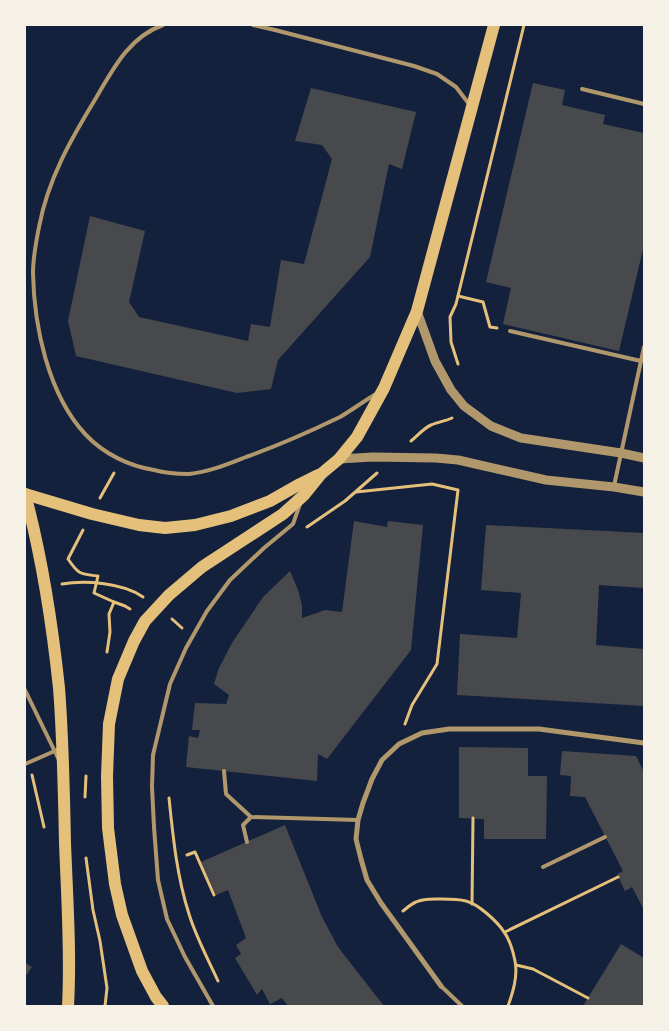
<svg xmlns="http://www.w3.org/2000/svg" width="669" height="1031" font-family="'PT Serif',serif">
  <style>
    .building { fill: #48494c }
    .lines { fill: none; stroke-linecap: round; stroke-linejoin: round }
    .path { stroke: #e5c07b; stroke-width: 3 }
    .service { stroke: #b1986c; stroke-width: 4 }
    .minor { stroke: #b1986c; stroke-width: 5 }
    .tertiary { stroke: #b1986c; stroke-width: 9 }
    .primary { stroke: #e5c07b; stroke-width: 12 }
  </style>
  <rect width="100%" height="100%" fill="#14213d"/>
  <!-- building -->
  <g class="building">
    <path d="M533 83 565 90 562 105 605 115 603 124 644 133V245L619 351 503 324 511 288 486 282Z"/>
    <path d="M311 88 416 112 402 169 389 164 370 257 278 360 271 389 237 393 76 356 68 321 90 216 145 231 129 302 139 317 248 341 251 324 270 327 281 260 304 264 332 159 322 145 295 141Z"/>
    <path d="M354 521 387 527 388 521 423 525 411 650 327 759 318 754 317 781 186 767 189 736 198 738 200 730H192L195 703 226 704 229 695 214 684 219 668 232 643 263 597 290 571 298 590 302 605V618L325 610 342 612Z"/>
    <path d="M486 525 644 533V588L599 585 596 645 644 649V706L457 695 460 634 517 638 521 593 481 590Z"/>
    <path d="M459 747 528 748V776H547L546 839H484V819L459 818Z"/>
    <path d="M562 751 636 756 644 772V910L632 887 625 891 617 874 623 871 585 797 570 796 571 776 560 775Z"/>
    <path d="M285 825 322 917 338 947 384 1006H288L282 998 270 1004 262 989 257 995 235 958 241 954 236 945 246 938 228 890 216 895 201 862Z"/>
    <path d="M621 944 644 958V1006H583Z"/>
    <path d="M25 963 32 967 25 977Z"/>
  </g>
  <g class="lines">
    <!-- path -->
    <g class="path">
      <path d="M458 296 483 302 490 327 497 328"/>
      <path d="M458 364 451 342 450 317 456 304 524 25"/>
      <path d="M411 441C417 436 424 428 431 425 438 422 446 421 452 418"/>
      <path d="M356 492 432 484 458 490 437 664 412 705 405 724"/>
      <path d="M100 498 114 473"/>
      <path d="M307 527 345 501 377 473"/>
      <path d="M83 530 68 559C79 575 80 574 98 576L94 593 114 602 109 614 110 632 107 652"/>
      <path d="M62 584C85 580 124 583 143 597"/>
      <path d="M114 602 125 606 130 609"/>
      <path d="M172 619 182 628"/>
      <path d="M32 775 44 827"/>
      <path d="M85 797 86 776"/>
      <path d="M169 798C173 837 177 877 189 914 196 937 208 959 218 981"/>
      <path d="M187 855 195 852 214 895"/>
      <path d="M86 858 93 910 100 941 107 988 105 1006"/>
      <path d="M472 904 473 818"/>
      <path d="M403 911C407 908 411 904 416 902 424 898 434 899 442 899 450 899 458 899 466 901 478 904 497 921 504 932 510 940 513 951 515 961 518 976 513 992 508 1006"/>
      <path d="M505 932 618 877"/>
      <path d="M516 965 533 969 588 998"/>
    </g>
    <!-- service -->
    <g class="service">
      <path d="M163 25C129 37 113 69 96 98 71 139 48 179 39 227 36 242 33 258 33 273 34 326 48 395 86 435 104 454 129 466 154 470 165 473 178 474 189 474 209 472 228 464 246 457 277 446 309 432 340 417 352 410 364 401 376 394"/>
      <path d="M253 25 275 30 414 66 437 74 456 87 469 104"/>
      <path d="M582 89 644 104"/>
      <path d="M510 331 641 361"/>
      <path d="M614 486 644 347"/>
      <path d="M25 690 58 758"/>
      <path d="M25 764 57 750"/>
      <path d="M224 771 226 794 251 817 358 820"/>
      <path d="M247 842 243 825 251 817"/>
      <path d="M543 867 605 837"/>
      <path d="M441 986 462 1006"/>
      <path d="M213 1006 185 957 167 919 158 880 154 827 152 787 153 755 170 684 186 648 207 611 230 580 264 548 293 524 300 504"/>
    </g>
    <!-- minor -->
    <path class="minor" d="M441 986 381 903 367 880 361 859 356 839 358 820 363 803 372 779 382 760 399 744 422 733 449 729H539L644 743"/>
    <!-- tertiary -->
    <g class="tertiary">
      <path d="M417 311 435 361 451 390 464 406 491 426 521 438 621 453 644 458"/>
      <path d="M339 459 373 457 436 458 458 460 546 480 614 487 644 492"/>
    </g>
    <!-- primary -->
    <g class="primary">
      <path d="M25 494C42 557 52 622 59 688 63 739 64 791 65 843 67 896 71 953 68 1006"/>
      <path d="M25 494 92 514 139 525 165 528 195 525 231 516 270 501 300 484 318 475"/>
      <path d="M163 1006 156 997 142 971 122 915 115 884 108 828 107 776 109 724 118 679 134 641 145 621 169 595 202 567 283 514 304 495 321 474 339 459 357 437 384 388 417 311 494 25"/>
    </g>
  </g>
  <!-- border -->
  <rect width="669" height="1031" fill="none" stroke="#f6f1e7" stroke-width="52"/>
</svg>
